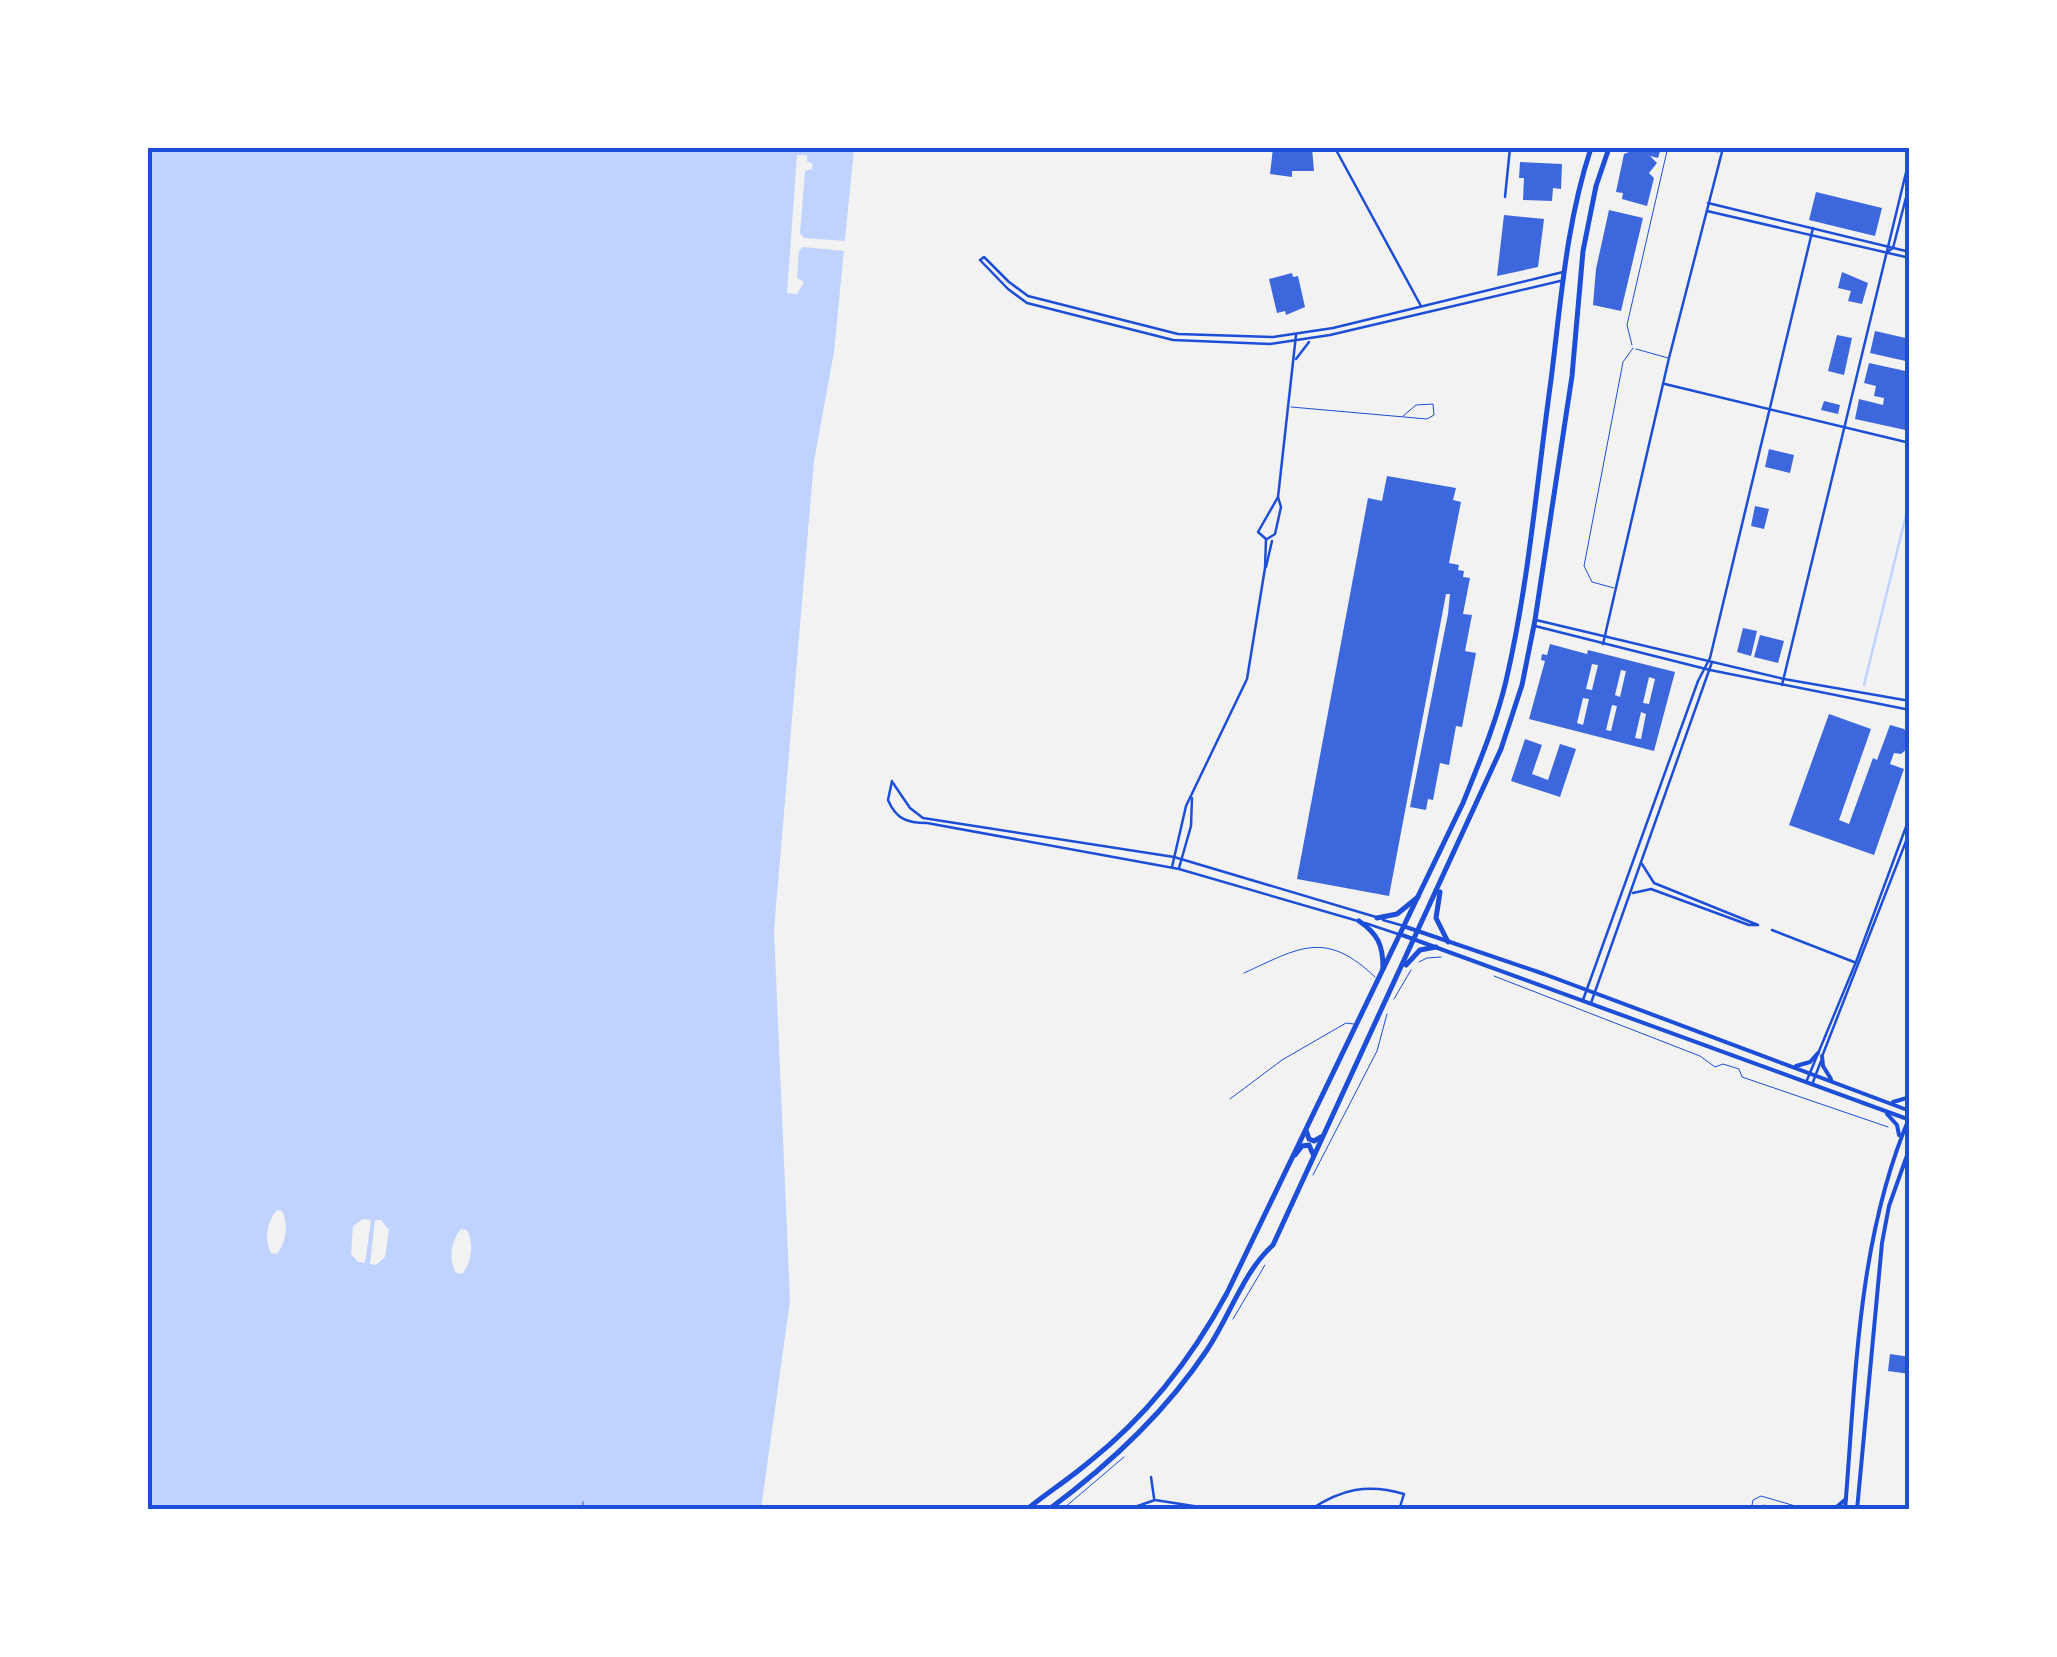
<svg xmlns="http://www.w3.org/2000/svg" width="2057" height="1657" font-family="Lato,sans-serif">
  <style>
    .water { fill: #bfd3fe; fill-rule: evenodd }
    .pier { fill: #f2f2f2 }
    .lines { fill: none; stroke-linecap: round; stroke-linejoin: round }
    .stream { stroke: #bfd3fe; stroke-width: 2.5 }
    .building { fill: #3d67dc; fill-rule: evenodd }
    .path { stroke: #1d4ed8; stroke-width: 1 }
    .service { stroke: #1d4ed8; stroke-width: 1 }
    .minor { stroke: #1d4ed8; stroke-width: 2.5 }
    .secondary { stroke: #1d4ed8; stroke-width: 4 }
    .primary { stroke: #1d4ed8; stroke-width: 5 }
    .neatline { fill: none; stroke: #1d4ed8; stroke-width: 4 }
  </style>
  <rect width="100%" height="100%" fill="#f2f2f2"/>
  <!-- water -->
  <path class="water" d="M148 148H854L834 352 814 461 774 930 790 1301 761 1509H148ZM277 1210 282 1211C289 1224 286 1243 277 1254L271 1253C264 1240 267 1221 277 1210ZM363 1219 371 1220 365 1263 358 1262 351 1254 353 1226ZM375 1220H381L389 1230 385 1257 376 1265 370 1264ZM461 1229 467 1230C474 1243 472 1262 462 1274L456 1273C448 1259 451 1241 461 1229Z"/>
  <!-- pier -->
  <path class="pier" d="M797 155H807V161L813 164 812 169 805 171 800 233 804 238 846 241 845 251 803 247 799 251 797 278 804 282 797 294 787 293Z"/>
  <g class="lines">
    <!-- stream -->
    <path class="stream" d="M1864 685 1910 499"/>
  </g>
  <!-- building -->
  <g class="building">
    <path d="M1273 148H1312L1314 171H1292V177L1270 174Z"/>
    <path d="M1627 148H1661L1658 158 1650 156 1657 163 1649 173 1654 178 1647 206 1622 199 1623 193 1616 192 1624 154 1629 152Z"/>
    <path d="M1520 162 1562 164 1561 189 1553 188 1552 201 1523 200 1524 178H1519Z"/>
    <path d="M1816 192 1882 208 1875 236 1809 220Z"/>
    <path d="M1609 210 1643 218 1621 311 1593 305 1596 269Z"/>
    <path d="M1504 215 1544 219 1538 267 1497 276Z"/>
    <path d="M1842 272 1868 283 1862 304 1848 301 1851 291 1838 288Z"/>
    <path d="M1292 273 1293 277 1298 276 1305 307 1286 315 1285 311 1277 313 1269 279Z"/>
    <path d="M1875 331 1910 339V362L1870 353Z"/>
    <path d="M1837 335 1852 338 1844 375 1828 371Z"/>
    <path d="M1869 363 1910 372V431L1855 419 1859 399 1883 405 1884 398 1874 396 1876 386 1864 383Z"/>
    <path d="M1824 401 1840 405 1838 414 1821 410Z"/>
    <path d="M1769 449 1794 455 1790 473 1765 467Z"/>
    <path d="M1387 476 1456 488 1453 500 1461 502 1449 563 1459 565 1458 570 1464 571 1463 577 1470 578 1463 614 1472 615 1465 651 1476 653 1462 727 1456 726 1449 765 1440 763 1433 800 1428 799 1426 810 1410 807 1448 614 1450 594H1446L1389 896 1297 879 1368 498 1382 501Z"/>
    <path d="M1755 506 1769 509 1764 529 1751 526Z"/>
    <path d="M1743 628 1757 631 1751 656 1737 652Z"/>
    <path d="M1760 635 1784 641 1778 663 1754 657Z"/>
    <path d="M1550 644 1587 654 1588 650 1675 672 1654 751 1529 719 1545 661 1541 660 1542 654 1547 655ZM1592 664 1598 665 1592 690 1586 689ZM1621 670 1626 671 1620 697 1615 695ZM1649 677 1655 679 1649 704 1643 703ZM1583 698 1589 699 1583 725 1577 723ZM1612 705 1617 706 1611 731 1606 730ZM1641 712 1646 714 1641 739 1635 738Z"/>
    <path d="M1829 714 1871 729 1839 820 1849 824 1873 758 1877 760 1890 725 1904 729 1910 736 1909 747 1901 754 1894 753 1890 764 1904 769 1874 855 1789 825Z"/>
    <path d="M1525 739 1542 745 1532 774 1548 780 1560 744 1576 749 1560 797 1511 781Z"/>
    <path d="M1890 1354 1910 1357V1374L1888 1371Z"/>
  </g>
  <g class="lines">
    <!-- path -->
    <g class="path">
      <path d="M1419 962 1427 958 1441 957"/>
      <path d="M1494 976 1700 1056 1715 1067 1723 1064 1739 1069 1742 1077 1888 1127"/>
      <path d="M1394 999 1411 970"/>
      <path d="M1313 1175 1377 1051 1387 1014"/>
      <path d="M1233 1319 1265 1265"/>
      <path d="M583 1502V1510"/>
      <path d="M1064 1508 1124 1457"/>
    </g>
    <!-- service -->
    <g class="service">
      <path d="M1697 148 1718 152"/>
      <path d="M1632 345 1627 325 1667 151 1670 148"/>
      <path d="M1636 349 1668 358"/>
      <path d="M1291 407 1427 419 1434 415 1433 404 1416 405 1403 416"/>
      <path d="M1614 588 1592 582 1584 566 1623 362 1633 348"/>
      <path d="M1244 973C1299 948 1325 929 1375 977"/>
      <path d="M1230 1099 1282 1060 1346 1023 1354 1024"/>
      <path d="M1751 1510 1753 1500 1761 1496 1809 1510"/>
      <path d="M1756 1510 1764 1505 1782 1510"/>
    </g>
    <!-- minor -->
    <g class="minor">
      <path d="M1335 148 1421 306"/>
      <path d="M1505 197 1510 148"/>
      <path d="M1708 203 1910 252"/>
      <path d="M1707 211 1910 258"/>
      <path d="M1887 252 1893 248 1910 182"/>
      <path d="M1560 281 1330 335 1270 344 1173 340 1027 303 1008 289 980 260 984 257 1009 282 1028 296 1178 334 1273 337 1333 328 1563 272"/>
      <path d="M1296 359 1309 342"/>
      <path d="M1665 384 1910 443"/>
      <path d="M1267 539 1275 534 1281 507 1278 497 1296 335"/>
      <path d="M1266 567 1272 541"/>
      <path d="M1536 620 1784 679 1910 701"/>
      <path d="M1535 626 1710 670 1910 710"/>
      <path d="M1603 644 1669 358 1723 148"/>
      <path d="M1782 685 1910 156"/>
      <path d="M892 781 888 800C896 819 907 823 927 823L1179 869 1358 921"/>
      <path d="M893 783 910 808 923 818 1174 857 1376 917"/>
      <path d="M1172 867 1186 806 1247 679 1265 568 1266 539 1258 532 1278 497"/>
      <path d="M1179 868 1191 826 1192 798"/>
      <path d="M1633 893 1651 889 1749 925H1758L1654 883 1642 864"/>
      <path d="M1383 920 1404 926"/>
      <path d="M1365 923 1401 935"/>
      <path d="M1772 930 1854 962"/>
      <path d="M1583 1000 1698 681 1710 658 1813 228"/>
      <path d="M1591 1003 1712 662"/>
      <path d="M1823 1054 1910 831"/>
      <path d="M1807 1080 1856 962 1910 816"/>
      <path d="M1813 1082 1821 1061"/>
      <path d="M1151 1477 1154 1498"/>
      <path d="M1126 1510 1155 1500 1219 1510"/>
      <path d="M1310 1510C1341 1489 1368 1483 1404 1494L1399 1510"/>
    </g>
    <!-- secondary -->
    <g class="secondary">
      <path d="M1406 927 1544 974 1910 1111"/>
      <path d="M1402 935 1910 1120"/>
      <path d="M1822 1056 1823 1066 1831 1079"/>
      <path d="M1796 1066 1810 1062 1818 1053"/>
      <path d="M1893 1102 1910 1097"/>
      <path d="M1887 1114 1897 1125 1899 1135"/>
      <path d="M1833 1510 1846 1499"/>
      <path d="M1845 1510C1856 1378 1857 1240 1910 1116"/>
      <path d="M1857 1510 1882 1243 1889 1206 1910 1147"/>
    </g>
    <!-- primary -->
    <g class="primary">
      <path d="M1440 892 1436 918 1448 942"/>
      <path d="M1377 918 1397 914 1418 897"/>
      <path d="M1359 921C1378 934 1383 945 1383 968"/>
      <path d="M1406 965 1420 950 1436 947"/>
      <path d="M1306 1130 1309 1139 1314 1141 1321 1137"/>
      <path d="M1295 1155 1302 1146 1309 1145 1313 1154"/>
      <path d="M1026 1510C1047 1493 1069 1479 1089 1462 1147 1416 1192 1358 1227 1293L1463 803C1479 763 1496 723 1506 681 1529 582 1537 480 1551 380 1561 301 1566 224 1591 148"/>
      <path d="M1048 1510C1109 1465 1165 1413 1207 1350 1230 1316 1243 1272 1273 1245L1501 749 1522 685 1535 620 1572 376 1583 251 1596 186 1609 148"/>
    </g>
  </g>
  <!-- border -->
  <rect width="2057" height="1657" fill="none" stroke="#ffffff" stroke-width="300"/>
  <rect x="150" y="150" width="1757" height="1357" class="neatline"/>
</svg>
